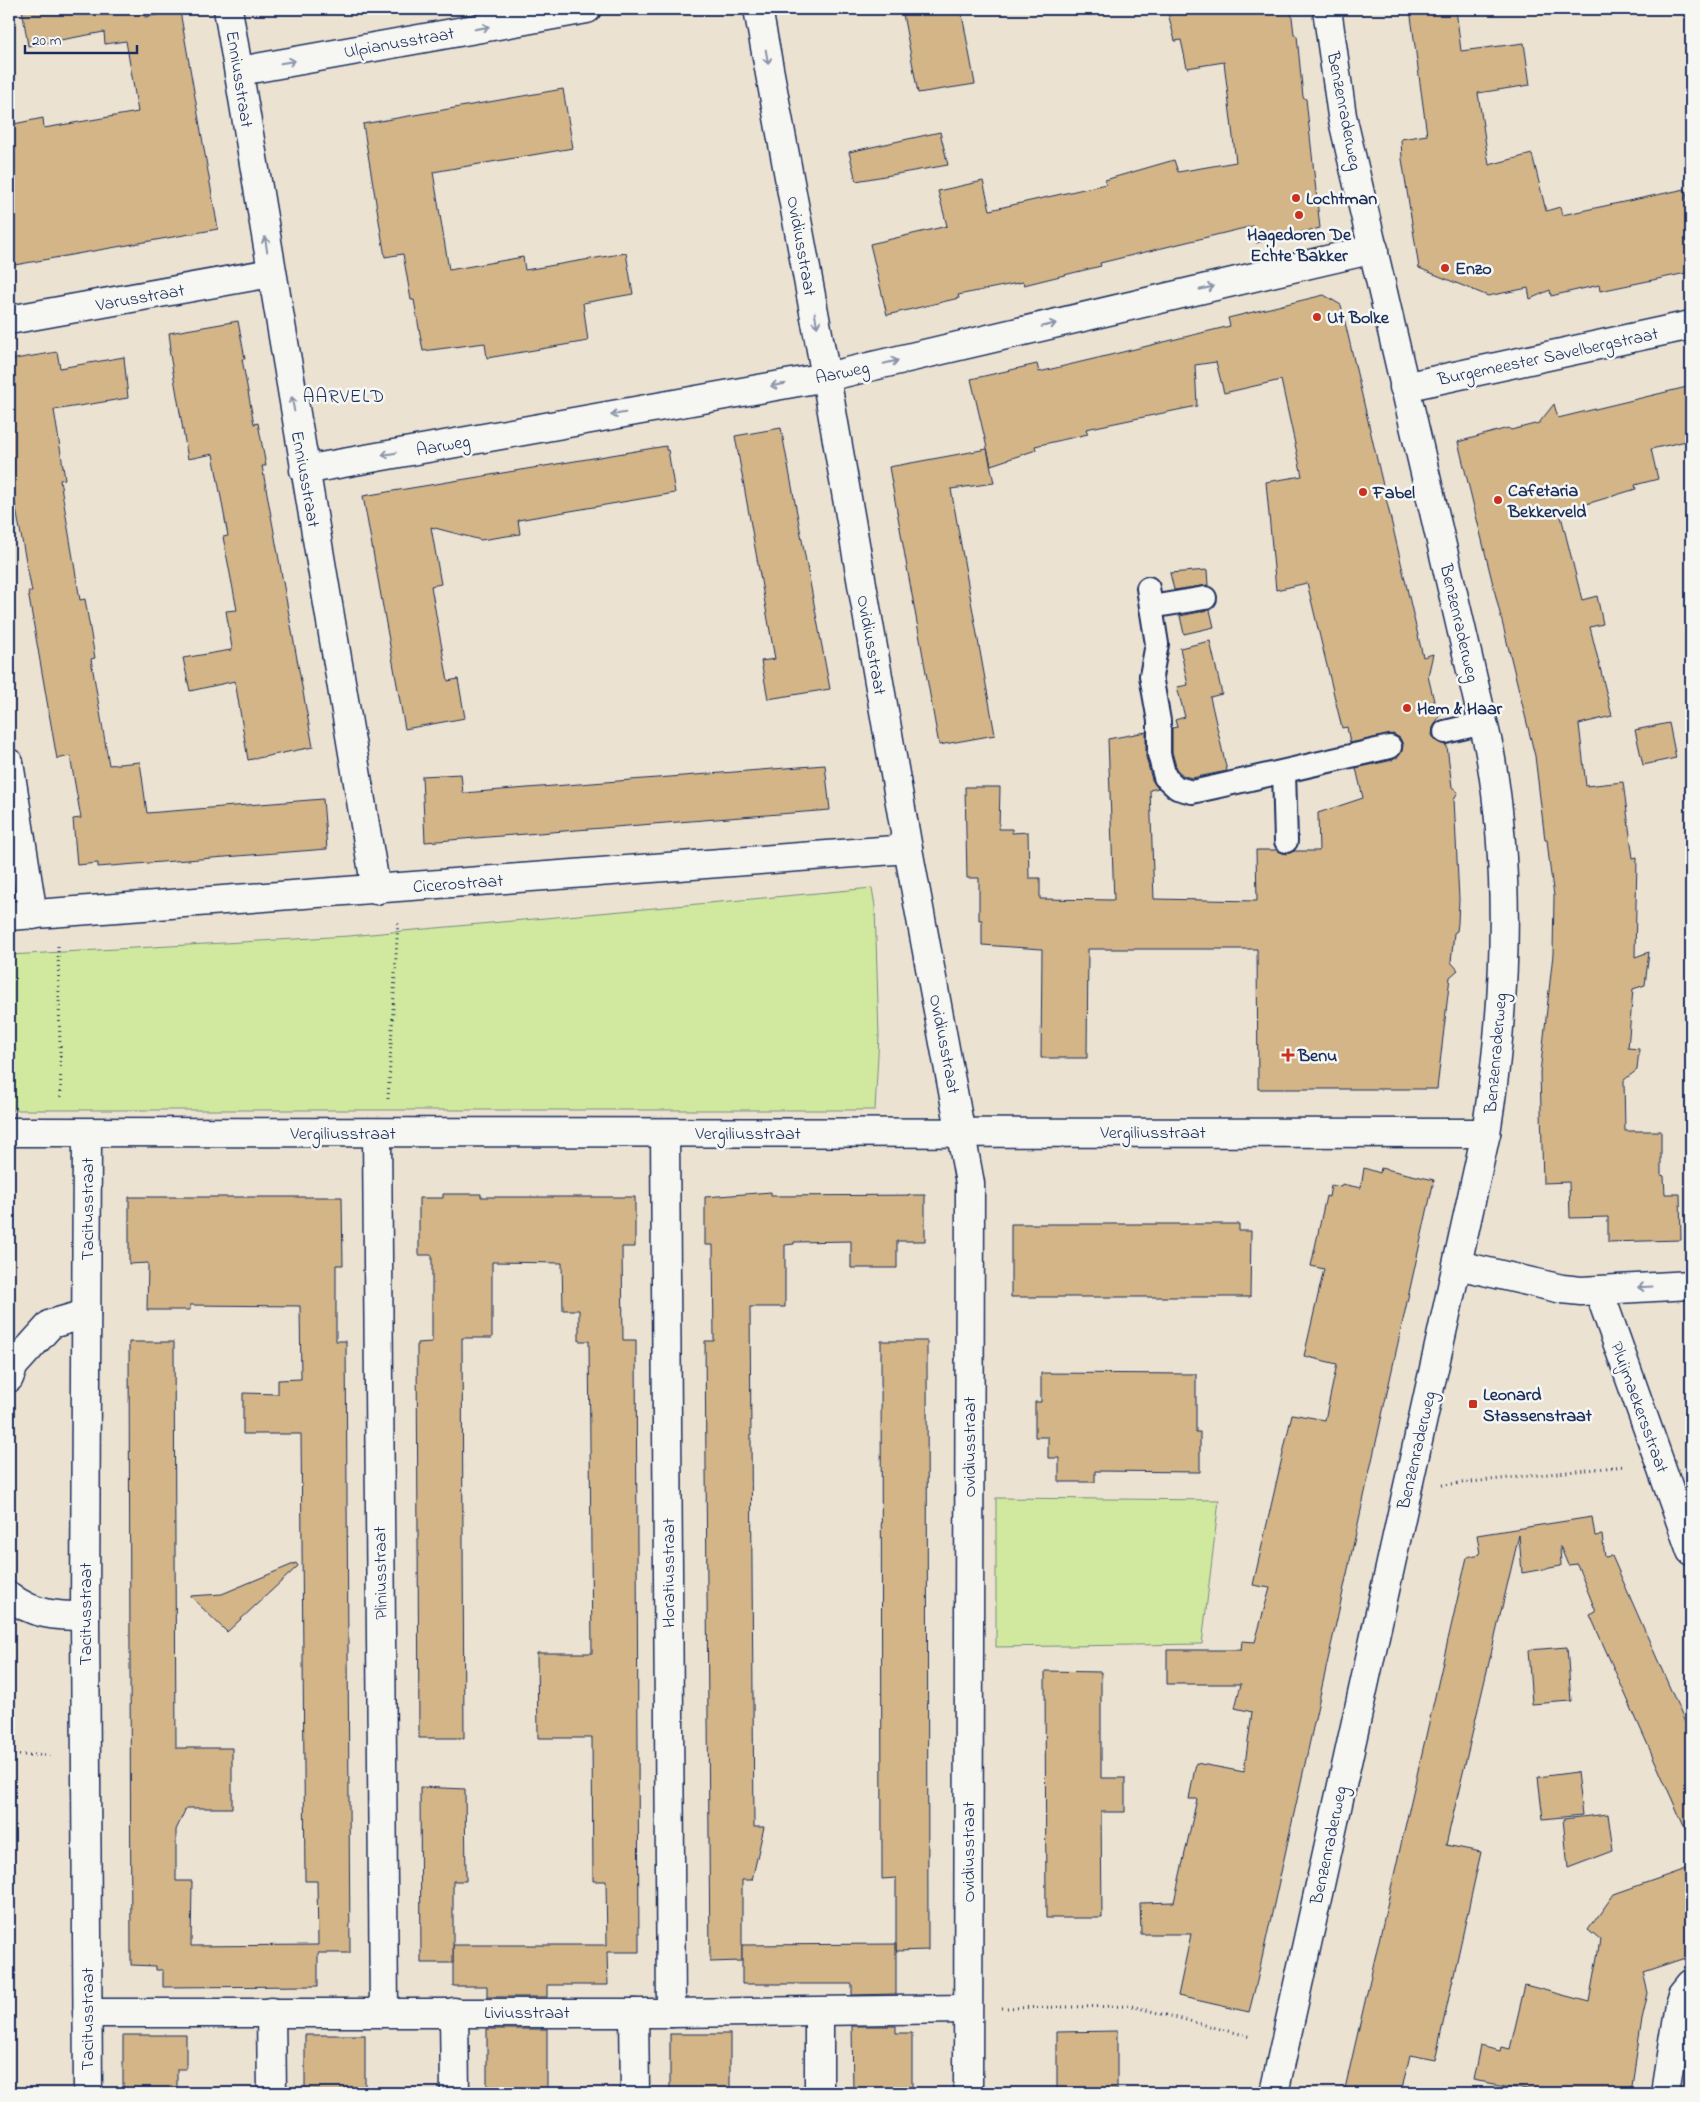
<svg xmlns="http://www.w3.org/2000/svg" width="1700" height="2102" font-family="'Indie Flower',sans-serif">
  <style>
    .green { fill: #d0e99f; stroke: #768c7e }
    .building { fill: #d3b587; stroke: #1b2f5e }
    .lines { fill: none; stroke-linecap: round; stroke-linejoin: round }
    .service-casing { stroke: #1b2f5e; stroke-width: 26 }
    .minor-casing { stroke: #1b2f5e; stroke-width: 31 }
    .path { stroke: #1b2f5e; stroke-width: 3; stroke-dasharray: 1 4; stroke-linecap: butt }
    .service { stroke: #f6f6f2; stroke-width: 22 }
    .minor { stroke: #f6f6f2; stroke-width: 28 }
    .oneway { stroke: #8892a8 }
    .poi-dot { fill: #c8321e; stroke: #f6f6f2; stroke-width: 2 }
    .labels { text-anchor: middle; stroke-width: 5; stroke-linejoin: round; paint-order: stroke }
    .street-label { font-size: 18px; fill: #1b2f5e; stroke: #f6f6f2 }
    .poi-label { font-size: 18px; font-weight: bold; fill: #1b2f5e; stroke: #f6f6f2; text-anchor: start }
    .neighbourhood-label { font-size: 19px; letter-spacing: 1px; fill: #1b2f5e; stroke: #f6f6f2 }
  </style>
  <rect width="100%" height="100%" fill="#ece2d2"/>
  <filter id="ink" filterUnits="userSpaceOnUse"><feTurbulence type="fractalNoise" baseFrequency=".02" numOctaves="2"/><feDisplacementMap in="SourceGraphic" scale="10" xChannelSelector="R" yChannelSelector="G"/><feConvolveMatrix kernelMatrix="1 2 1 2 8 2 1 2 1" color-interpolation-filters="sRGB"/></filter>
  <g filter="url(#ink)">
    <!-- green -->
    <g class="green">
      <path d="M872 888 875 906 879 1036 875 1110H9V955L349 936Z"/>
      <path d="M996 1498 1219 1500 1202 1644 996 1647Z"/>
    </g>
    <!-- building -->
    <g class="building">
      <path d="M22 9H144L145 17 180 11 218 229 9 266V125L43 118 44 128 138 112 126 41 105 44 104 32 28 46Z"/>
      <path d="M902 9H961L975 84 918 93Z"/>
      <path d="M1167 9H1291L1294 34 1297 36 1303 97 1306 99 1320 228 1256 243 1253 226 1100 263 1101 266 1048 279 1024 285 1023 282 958 295 959 298 887 315 870 244 947 226 938 191 983 181 990 210 1106 184 1105 180 1174 160 1178 172 1236 162 1224 62 1187 68 1181 40 1175 41Z"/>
      <path d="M1410 9H1456L1461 51 1524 43 1530 85 1478 93 1489 165 1532 154 1546 211 1560 207 1562 215 1685 189 1691 215V272L1600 291 1599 285 1551 296 1550 290 1530 299 1528 288 1488 296 1419 268 1402 159 1401 139 1427 135Z"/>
      <path d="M563 89 573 148 433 172 449 270 523 257 525 270 626 253 633 294 583 303 588 341 487 358 485 343 423 351 414 300H411L403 254 385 257 363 124Z"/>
      <path d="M940 132 948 165 856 181 849 152Z"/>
      <path d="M1324 295 1341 305 1423 657 1433 654 1428 676 1435 705 1442 711 1433 728 1432 735 1436 741 1447 746 1452 787 1458 792 1454 799 1459 899 1458 923 1457 931 1454 933 1451 962 1458 970 1450 977 1437 1089H1258L1257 949H1088L1087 1058H1041L1042 949 982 945V920H979V878H967L965 787H1000L999 829H1012V833L1028 832 1029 878H1040V899L1114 900 1108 739 1146 732V757L1152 780 1158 788 1150 790 1154 899 1257 901 1256 850H1277L1286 854 1294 851H1319L1318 813 1363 798 1356 768 1393 760 1402 751 1403 745 1400 738 1393 734 1350 743 1347 727 1342 728 1307 583 1276 590 1266 482 1302 476 1281 380 1224 393 1216 362 1195 365 1197 406 1086 429 1088 434 1035 446 1036 450 991 465 971 379 1037 364 1039 372 1102 357 1230 326 1228 318Z"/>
      <path d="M238 321 245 359H242L254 424 258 423 266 466H262L313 747 248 760 235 681 190 691 183 658 231 650 232 648 226 611 237 610 223 537 228 536 213 454 188 459 169 349H171L169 333Z"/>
      <path d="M57 352 60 368 124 357 128 398 54 410 65 479 60 480 80 600 85 599 95 658 91 659 109 765 140 762 147 813 323 799 327 849 98 867V863L77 865 73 819 81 818 70 756 57 759 31 609 28 592H32L9 473V360Z"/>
      <path d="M1691 386V440L1651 449 1658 479 1635 485 1636 489 1560 512 1582 600 1597 596 1603 624 1590 627 1612 716 1579 724 1586 786 1623 782 1633 858 1637 857 1635 957 1649 952 1645 985 1633 989 1628 1048 1639 1049 1637 1070 1624 1080 1625 1131H1661V1175L1664 1176 1665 1194H1680L1681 1240 1608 1242V1217L1570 1218 1569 1182 1543 1183 1540 1073 1553 954 1554 896 1550 868 1547 840H1545L1535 756 1458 442 1508 428 1511 430 1539 423 1554 404 1558 418Z"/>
      <path d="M781 428 830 689 768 699 761 661 775 659 735 436Z"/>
      <path d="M666 446V450H668L675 493 518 520 520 534 481 540 431 527 441 584 431 586 439 632 448 681 458 679 465 718 405 729 363 496Z"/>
      <path d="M987 449 994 483 951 489 995 735 939 745 889 467Z"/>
      <path d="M1207 570 1208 585 1174 590 1170 573Z"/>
      <path d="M1210 610 1214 627 1184 634 1180 616Z"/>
      <path d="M1210 641 1222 694 1210 697 1227 771 1192 778 1184 776 1177 770 1172 752V728L1177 727 1175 720 1185 717 1177 687 1188 685 1180 648Z"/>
      <path d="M1669 723 1676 758 1643 765 1635 730Z"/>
      <path d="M825 765 830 810 425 842 422 776 461 774 463 793Z"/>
      <path d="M1364 1168 1380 1173 1381 1168 1434 1180 1257 1981 1249 2012 1178 1996 1191 1934H1141L1140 1903 1174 1902 1197 1799H1189L1196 1763 1244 1772 1252 1712 1235 1708 1241 1684H1167V1650H1241L1242 1641 1255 1642 1270 1588 1253 1585 1292 1414 1325 1420 1337 1364 1304 1356 1324 1269 1311 1266 1326 1196 1329 1197 1331 1185 1341 1187 1342 1184 1361 1188Z"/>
      <path d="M771 1192V1196L925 1195V1241H897V1268H851V1241L794 1242V1244L785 1245V1307H750L754 1827H764L752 1880H742V1961L710 1962 705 1341H714L713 1245H705V1197Z"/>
      <path d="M443 1194H481V1197H635V1247H622L623 1340H636L639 1952H607L608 1985H547V1997H487V1986H453V1945H607L606 1881H593L592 1738H538L537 1653H592L589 1341H579V1310H563L562 1263 492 1262V1338H462L464 1738H419L417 1343 432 1342V1255H419V1198H443Z"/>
      <path d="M129 1197H342L343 1265H336V1341H346L350 1953H318V1986L163 1987V1970H156V1966L131 1965 129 1342H174L176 1748H232V1808H186L176 1830V1881H192L191 1946 318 1945 317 1881H305L301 1434H243V1393L278 1394V1380L301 1379 300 1306 190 1305V1310H147L148 1263 129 1264Z"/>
      <path d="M1011 1224H1239V1231H1251L1250 1297H1011Z"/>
      <path d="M881 1341H927L928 1950 896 1951V1878L882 1879Z"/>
      <path d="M1041 1373 1196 1374V1432H1200V1472L1095 1471V1482H1059V1458H1048V1437H1035V1402H1041Z"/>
      <path d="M1592 1517 1595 1536 1602 1535 1605 1557 1612 1556 1691 1736V1842L1590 1615 1596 1612 1577 1564 1568 1565 1560 1546 1561 1566 1522 1573 1519 1535 1446 1845 1481 1852 1435 2060 1410 2055 1401 2093H1344L1467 1557 1480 1554 1477 1535Z"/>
      <path d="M296 1563 298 1566 227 1632 190 1596 222 1594Z"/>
      <path d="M1567 1647 1571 1701 1532 1704 1528 1650Z"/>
      <path d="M1045 1671 1101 1672V1778H1125V1812H1101L1102 1918H1046Z"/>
      <path d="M1577 1772 1582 1815 1543 1819 1538 1777Z"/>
      <path d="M420 1787 465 1789 466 1881H453V1963H421Z"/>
      <path d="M1608 1814 1613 1851 1568 1868 1563 1819Z"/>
      <path d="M1691 1867V1956L1643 1972 1648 1993 1642 2019 1631 2093H1544L1473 2080 1480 2046 1500 2051 1501 2047 1510 2049 1525 1985 1589 2002 1600 1940 1588 1930 1614 1894Z"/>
      <path d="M896 1944V1994L852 1995V1984H742V1945Z"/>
      <path d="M852 2026H896V2033H912V2093H853Z"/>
      <rect x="487" y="2029" width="60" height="64"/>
      <path d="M1117 2031V2093H1057V2032Z"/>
      <rect x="670" y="2034" width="60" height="59"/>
      <path d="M123 2035H186V2069H177V2093H123Z"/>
      <rect x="305" y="2035" width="60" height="58"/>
    </g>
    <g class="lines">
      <!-- service casing -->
      <g class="service-casing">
        <g id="service">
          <path d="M1148 588 1157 644 1151 676 1159 721V754L1165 777 1177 788 1192 792 1215 787 1390 747"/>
          <path d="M1151 607 1205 598"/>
          <path d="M1445 732 1483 723"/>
          <path d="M1284 772 1286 841"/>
        </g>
      </g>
      <!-- minor casing -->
      <g class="minor-casing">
        <g id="minor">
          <path d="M228 9 376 890"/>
          <path d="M758 9 826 377 908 849 970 1183 968 2093"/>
          <path d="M240 71 587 9"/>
          <path d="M9 320 271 273"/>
          <path d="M1404 387 1691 325"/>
          <path d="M304 470 826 377 1374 249"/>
          <path d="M9 763 33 915"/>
          <path d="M9 916 908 849"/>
          <path d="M9 1132 1486 1133"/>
          <path d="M377 1133 384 2012"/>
          <path d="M665 1133 671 2013"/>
          <path d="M87 1134 85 1616 88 2093"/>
          <path d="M1458 1265 1562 1289 1581 1291 1691 1285"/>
          <path d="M1599 1291 1691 1551"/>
          <path d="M9 1378 14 1365 51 1324 86 1314"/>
          <path d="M9 1596C33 1615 56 1616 85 1616"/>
          <path d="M271 2012 272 2093"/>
          <path d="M454 2012 455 2093"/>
          <path d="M819 2012V2093"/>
          <path d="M87 2013H671L967 2009"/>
          <path d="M634 2013 635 2093"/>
          <path d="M1274 2093 1486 1133C1506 1007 1512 874 1489 748L1342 116 1327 9"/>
          <path d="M1666 2093 1680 2004 1683 1994 1691 1984"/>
        </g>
      </g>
      <!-- path -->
      <g class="path">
        <path d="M58 946 61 1099"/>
        <path d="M388 1099 398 921"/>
        <path d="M1442 1485 1625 1466"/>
        <path d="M9 1755H53"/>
        <path d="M1002 2008 1131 2006 1252 2037"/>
      </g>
      <!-- service -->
      <use href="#service" class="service"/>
      <!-- minor -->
      <use href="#minor" class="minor"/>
    </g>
    <!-- one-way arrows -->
    <defs><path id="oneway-shaft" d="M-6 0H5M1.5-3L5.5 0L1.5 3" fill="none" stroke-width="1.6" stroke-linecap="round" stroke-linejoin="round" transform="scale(1.25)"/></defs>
    <g class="oneway">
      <use href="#oneway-shaft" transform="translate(482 28) rotate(-10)"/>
      <use href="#oneway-shaft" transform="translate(767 57) rotate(80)"/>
      <use href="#oneway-shaft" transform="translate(288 62) rotate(-10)"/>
      <use href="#oneway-shaft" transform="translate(266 244) rotate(-99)"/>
      <use href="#oneway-shaft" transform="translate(1207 288) rotate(-13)"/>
      <use href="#oneway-shaft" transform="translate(816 320) rotate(80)"/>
      <use href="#oneway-shaft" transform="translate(1049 325) rotate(-13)"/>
      <use href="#oneway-shaft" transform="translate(891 362) rotate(-13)"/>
      <use href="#oneway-shaft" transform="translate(778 385) rotate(170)"/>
      <use href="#oneway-shaft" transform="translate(293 404) rotate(-100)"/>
      <use href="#oneway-shaft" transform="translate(618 414) rotate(170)"/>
      <use href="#oneway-shaft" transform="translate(389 454) rotate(170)"/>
      <use href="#oneway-shaft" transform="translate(1645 1287) rotate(177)"/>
    </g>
  </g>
  <!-- markers -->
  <g class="poi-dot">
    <circle cx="1296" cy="198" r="5"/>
    <circle cx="1299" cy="215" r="5"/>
    <circle cx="1445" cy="268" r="5"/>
    <circle cx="1317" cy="317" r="5"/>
    <circle cx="1363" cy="492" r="5"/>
    <circle cx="1498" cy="500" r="5"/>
    <circle cx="1407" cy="708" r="5"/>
    <path d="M1285.5 1047.5h5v5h5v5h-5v5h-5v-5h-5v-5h5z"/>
    <rect x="1468" y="1399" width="10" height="10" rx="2.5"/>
  </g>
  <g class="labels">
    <!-- street labels -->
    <g class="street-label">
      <text transform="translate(399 42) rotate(-10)" y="6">Ulpianusstraat</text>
      <text transform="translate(240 79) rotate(81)" y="6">Enniusstraat</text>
      <text transform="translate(1345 111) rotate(79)" y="6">Benzenraderweg</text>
      <text transform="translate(802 246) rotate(80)" y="6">Ovidiusstraat</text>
      <text transform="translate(140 297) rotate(-10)" y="6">Varusstraat</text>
      <text transform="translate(1548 356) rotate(-12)" y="6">Burgemeester Savelbergstraat</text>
      <text transform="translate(842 372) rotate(-12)" y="6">Aarweg</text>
      <text transform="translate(443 445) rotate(-10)" y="6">Aarweg</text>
      <text transform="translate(306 479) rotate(80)" y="6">Enniusstraat</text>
      <text transform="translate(1460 623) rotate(77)" y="6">Benzenraderweg</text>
      <text transform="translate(872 645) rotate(80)" y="6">Ovidiusstraat</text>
      <text transform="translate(458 883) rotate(-4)" y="6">Cicerostraat</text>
      <text transform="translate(945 1044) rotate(79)" y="6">Ovidiusstraat</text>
      <text transform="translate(1495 1053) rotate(-85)" y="6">Benzenraderweg</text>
      <text x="1153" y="1138">Vergiliusstraat</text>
      <text x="343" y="1139">Vergiliusstraat</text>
      <text x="748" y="1139">Vergiliusstraat</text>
      <text transform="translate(87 1209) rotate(-90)" y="6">Tacitusstraat</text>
      <text transform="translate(1640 1407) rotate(70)" y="6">Pluijmaekersstraat</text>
      <text transform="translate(969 1447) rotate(-90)" y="6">Ovidiusstraat</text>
      <text transform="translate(1416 1450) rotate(-77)" y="6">Benzenraderweg</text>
      <text transform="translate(380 1573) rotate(-91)" y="6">Pliniusstraat</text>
      <text transform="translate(668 1573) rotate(-90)" y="6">Horatiusstraat</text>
      <text transform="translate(85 1614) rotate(-90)" y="6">Tacitusstraat</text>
      <text transform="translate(1328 1845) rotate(-78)" y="6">Benzenraderweg</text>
      <text transform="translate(968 1852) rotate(-90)" y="6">Ovidiusstraat</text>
      <text x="527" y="2018">Liviusstraat</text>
      <text transform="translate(87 2019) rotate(-90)" y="6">Tacitusstraat</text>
    </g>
    <!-- poi labels -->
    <g class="poi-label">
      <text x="1306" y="204">Lochtman</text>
      <text x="1299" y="240" text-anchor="middle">Hagedoren De<tspan x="1299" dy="21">Echte Bakker</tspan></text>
      <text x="1455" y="274">Enzo</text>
      <text x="1327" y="323">Ut Bolke</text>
      <text x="1508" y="496">Cafetaria<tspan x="1508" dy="21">Bekkerveld</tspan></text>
      <text x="1373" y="498">Fabel</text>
      <text x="1417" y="714">Hem &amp; Haar</text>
      <text x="1298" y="1061">Benu</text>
      <text x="1483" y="1400">Leonard<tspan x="1483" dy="21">Stassenstraat</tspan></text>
    </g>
    <!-- neighbourhood labels -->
    <g class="neighbourhood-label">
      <text x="344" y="402">AARVELD</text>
    </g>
  </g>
  <!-- margin -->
  <rect width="1700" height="2102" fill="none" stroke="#f6f6f2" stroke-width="30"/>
  <rect x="15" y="15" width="1670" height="2072" fill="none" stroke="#1b2f5e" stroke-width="2" filter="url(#ink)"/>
  <!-- scale -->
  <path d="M25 45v8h112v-8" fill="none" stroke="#1b2f5e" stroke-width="2.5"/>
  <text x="32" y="45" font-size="15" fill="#1b2f5e" stroke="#f6f6f2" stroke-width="4" paint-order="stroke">20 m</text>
</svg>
